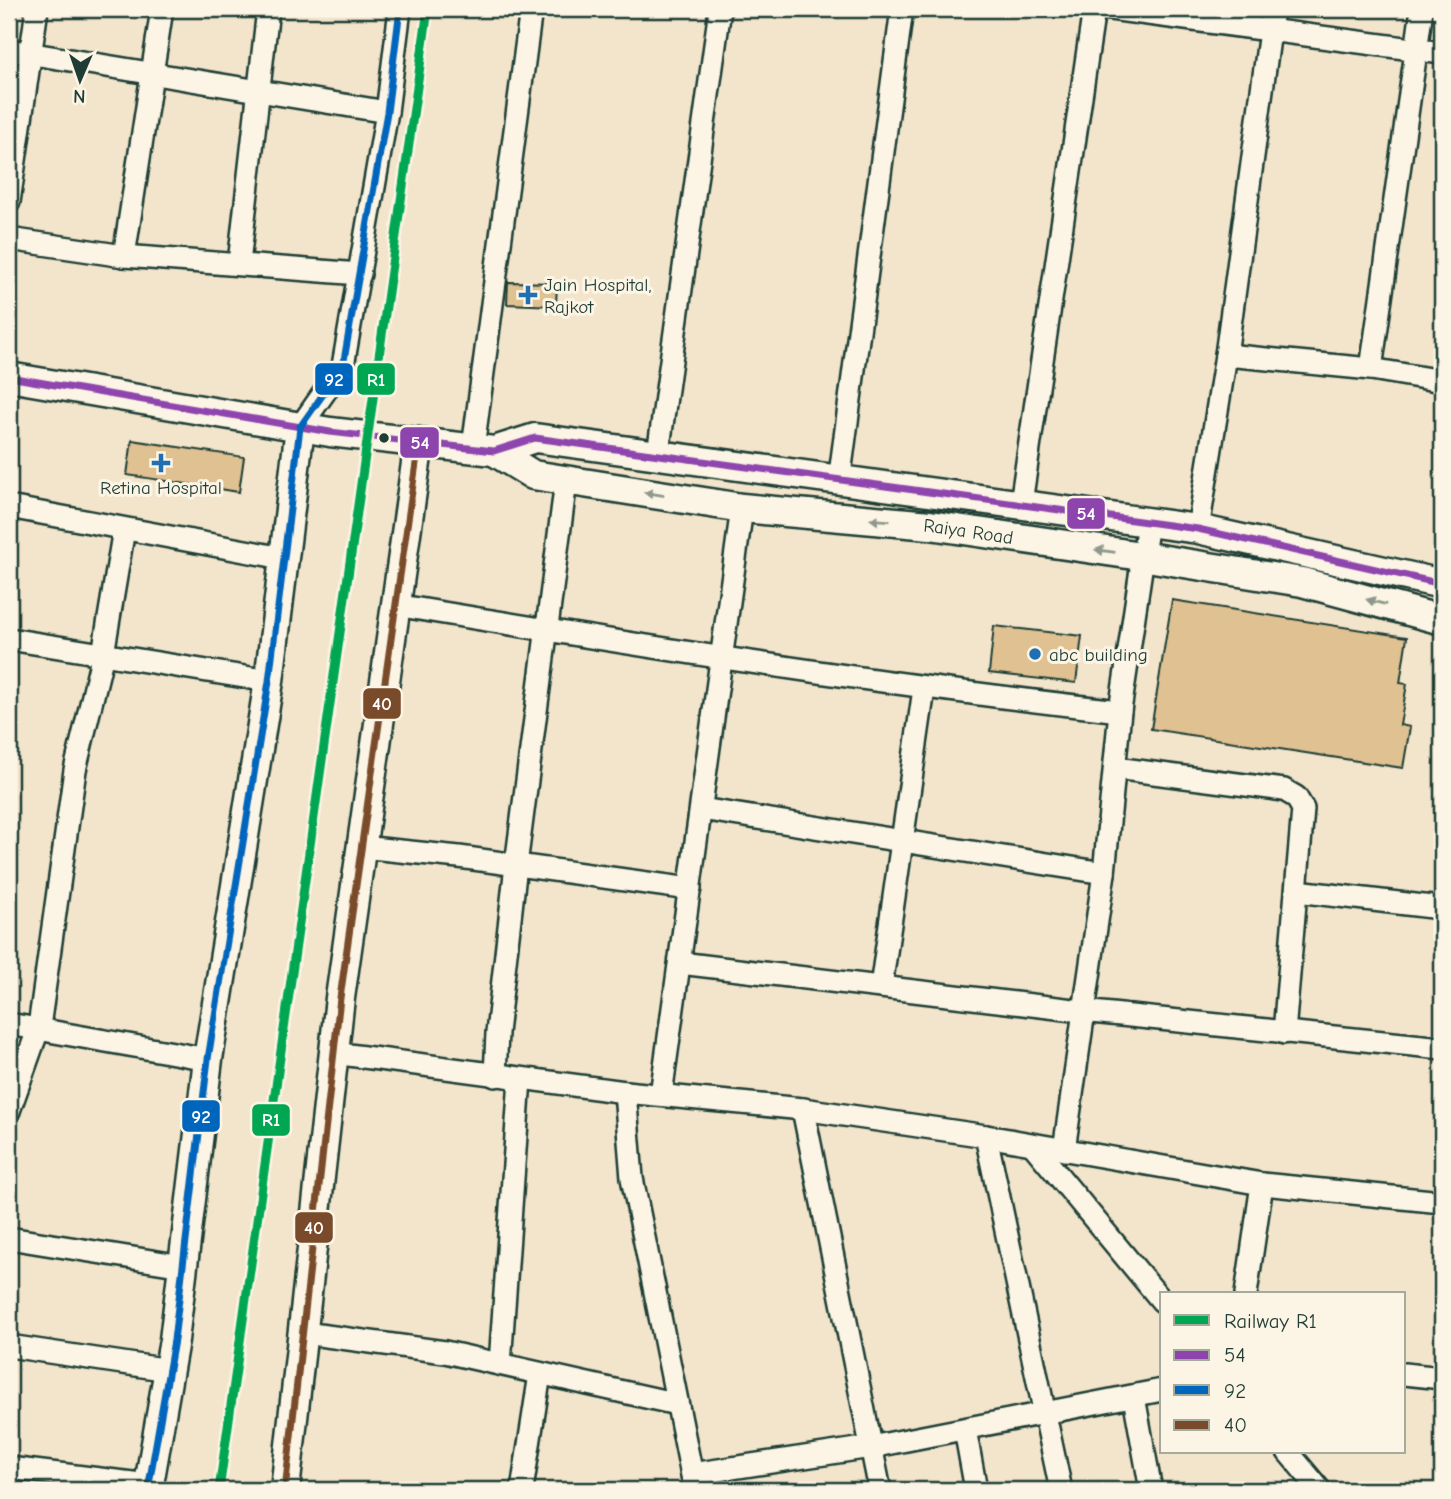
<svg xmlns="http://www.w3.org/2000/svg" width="1451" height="1499" font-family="'Comic Neue',sans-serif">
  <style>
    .building { fill: #dfc192; stroke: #1f3d34; stroke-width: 2 }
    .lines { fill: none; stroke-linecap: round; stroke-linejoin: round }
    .minor-casing { stroke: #1f3d34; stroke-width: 26 }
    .tertiary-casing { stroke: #1f3d34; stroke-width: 33 }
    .minor { stroke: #fcf5e5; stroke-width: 21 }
    .tertiary { stroke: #fcf5e5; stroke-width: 28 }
    .bus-1-casing { stroke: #fcf5e5; stroke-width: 12 }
    .bus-2-casing { stroke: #fcf5e5; stroke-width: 12 }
    .bus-3-casing { stroke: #fcf5e5; stroke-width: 12 }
    .bus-1 { stroke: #8e44ad; stroke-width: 7 }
    .bus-2 { stroke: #0065bd; stroke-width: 7 }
    .bus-3 { stroke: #7a4b2a; stroke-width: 7 }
    .rail-1-casing { stroke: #fcf5e5; stroke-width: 14 }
    .rail-1 { stroke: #00a651; stroke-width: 9 }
    .oneway { fill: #8e998c }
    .poi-dot { fill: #1f6fb2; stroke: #fcf5e5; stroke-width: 2.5 }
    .bus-dot { fill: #1f3d34; stroke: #fcf5e5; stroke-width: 2.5 }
    .labels { text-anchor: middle; stroke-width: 6; stroke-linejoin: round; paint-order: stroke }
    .poi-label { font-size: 19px; fill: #1f3d34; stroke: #fcf5e5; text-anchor: start }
    .street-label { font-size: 19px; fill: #1f3d34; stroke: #fcf5e5 }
    .line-badge { stroke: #fcf5e5; stroke-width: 2.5 }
    .badge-label { font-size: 19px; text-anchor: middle; font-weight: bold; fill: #fff }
  </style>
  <rect width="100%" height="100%" fill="#f3e5cc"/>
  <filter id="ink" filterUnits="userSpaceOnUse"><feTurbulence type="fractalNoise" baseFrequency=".0143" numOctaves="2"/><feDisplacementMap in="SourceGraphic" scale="14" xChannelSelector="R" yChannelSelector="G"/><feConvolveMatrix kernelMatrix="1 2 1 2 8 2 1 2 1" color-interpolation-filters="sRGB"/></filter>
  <g filter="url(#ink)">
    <!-- building -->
    <g class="building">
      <path d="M508 282 557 283 556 306 507 304Z"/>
      <path d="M132 440 244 457 239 492 127 475Z"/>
      <path d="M1172 600 1407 637 1400 683 1407 684 1400 725 1410 727 1403 768 1151 729Z"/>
      <path d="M994 626 1082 636 1076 683 989 673Z"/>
    </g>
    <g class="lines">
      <!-- minor casing -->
      <g class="minor-casing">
        <g id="minor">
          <path d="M1110 9 1442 53"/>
          <path d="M9 50 387 112"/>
          <path d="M9 202 37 9"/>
          <path d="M9 239 124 256 360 274"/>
          <path d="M124 256 162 9"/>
          <path d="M239 263 268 9"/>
          <path d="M1226 355 1371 369 1442 381"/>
          <path d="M1371 369 1422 9"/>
          <path d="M300 427 343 366 387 112 400 9"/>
          <path d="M473 448 531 9"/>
          <path d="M658 454 720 9"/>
          <path d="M839 482 902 9"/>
          <path d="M1021 503 1094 9"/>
          <path d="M9 507 283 558"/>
          <path d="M1198 529 1226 355 1273 9"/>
          <path d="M395 605C636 645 877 684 1120 711"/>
          <path d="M9 639 269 681"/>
          <path d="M1115 768 1284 790 1296 797 1303 809 1284 1033"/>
          <path d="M701 809 1104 873"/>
          <path d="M361 847 459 857 690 889"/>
          <path d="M1297 891 1432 907 1442 911"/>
          <path d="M680 963 1082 1011 1442 1048"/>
          <path d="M881 987 924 689"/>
          <path d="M9 1024 208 1059"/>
          <path d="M334 1053 625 1092"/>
          <path d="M495 1076 497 1033 516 865 566 481"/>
          <path d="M661 1095 742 508"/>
          <path d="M803 1109 880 1490"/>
          <path d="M9 1111 39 1027 75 770 103 654 124 529"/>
          <path d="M986 1136 1061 1490"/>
          <path d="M1033 1145 1162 1301"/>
          <path d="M1064 1150 1104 873 1120 711 1148 522"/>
          <path d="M15 1239 183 1266"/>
          <path d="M1246 1294 1262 1184"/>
          <path d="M304 1333 445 1352 677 1404"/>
          <path d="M9 1346 169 1370"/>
          <path d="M500 1364 520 1079"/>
          <path d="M1404 1374 1442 1378"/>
          <path d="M1134 1397 1151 1490"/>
          <path d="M965 1429 976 1490"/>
          <path d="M1288 1452 1320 1490"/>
          <path d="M9 1468 149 1485"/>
          <path d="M692 1474 871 1447 1162 1390"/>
          <path d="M522 1490 540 1374"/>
          <path d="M695 1490 632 1178 625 1092 803 1109 986 1136 1262 1184 1442 1202"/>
        </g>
      </g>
      <!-- tertiary casing -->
      <g class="tertiary-casing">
        <g id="tertiary">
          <path d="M9 377 330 432 494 451 535 438 1198 529 1442 584"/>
          <path id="s1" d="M494 451 533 475 742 508 930 525 1141 556 1302 582 1442 620"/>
          <path d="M148 1490 174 1340 208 1059 269 681 300 427"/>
          <path d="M285 1490 340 998 419 442"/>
        </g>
      </g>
      <!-- minor -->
      <use href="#minor" class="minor"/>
      <!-- tertiary -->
      <use href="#tertiary" class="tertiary"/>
      <!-- bus-1 casing -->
      <g class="bus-1-casing">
        <path id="bus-1" d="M9 377 330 432 494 451 535 438 1198 529 1442 584"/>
      </g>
      <!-- bus-2 casing -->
      <g class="bus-2-casing">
        <path id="bus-2" d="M148 1490 174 1340 208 1059 269 681 300 427 343 366 387 112 400 9"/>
      </g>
      <!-- bus-3 casing -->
      <g class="bus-3-casing">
        <path id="bus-3" d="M285 1490 340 998 419 442"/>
      </g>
      <!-- bus-1 -->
      <use href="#bus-1" class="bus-1"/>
      <!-- bus-2 -->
      <use href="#bus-2" class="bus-2"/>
      <!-- bus-3 -->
      <use href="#bus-3" class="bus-3"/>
      <!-- rail-1 casing -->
      <g class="rail-1-casing">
        <path id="rail-1" d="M219 1490 428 9"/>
      </g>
      <!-- rail-1 -->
      <use href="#rail-1" class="rail-1"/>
    </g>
    <!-- one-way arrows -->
    <defs><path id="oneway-solid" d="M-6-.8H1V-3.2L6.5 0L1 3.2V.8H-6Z" transform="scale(1.75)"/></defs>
    <g class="oneway">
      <use href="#oneway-solid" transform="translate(654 494) rotate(-171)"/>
      <use href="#oneway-solid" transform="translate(880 520) rotate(-175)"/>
      <use href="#oneway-solid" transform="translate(1105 551) rotate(-172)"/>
      <use href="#oneway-solid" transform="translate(1376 602) rotate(-165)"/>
    </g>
  </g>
  <!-- markers -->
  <g class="poi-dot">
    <path d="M524.5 284.5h7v7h7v7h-7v7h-7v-7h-7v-7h7z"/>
    <path d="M157.5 452.5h7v7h7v7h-7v7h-7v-7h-7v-7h7z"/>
    <circle cx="1035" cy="654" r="7"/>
  </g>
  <circle class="bus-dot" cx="384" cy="438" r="6"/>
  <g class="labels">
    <!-- poi labels -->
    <g class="poi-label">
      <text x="544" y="291">Jain Hospital,<tspan x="544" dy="22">Rajkot</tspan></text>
      <text x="161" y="494" text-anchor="middle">Retina Hospital</text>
      <text x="1049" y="661">abc building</text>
    </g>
    <!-- street labels -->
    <g class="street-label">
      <text dy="7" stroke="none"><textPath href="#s1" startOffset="485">Raiya Road</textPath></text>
    </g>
  </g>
  <g class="line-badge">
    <rect x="314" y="362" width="40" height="34" rx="7" fill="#0065bd"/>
    <rect x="356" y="362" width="40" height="34" rx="7" fill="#00a651"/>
    <rect x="399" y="426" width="41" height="33" rx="7" fill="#8e44ad"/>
    <rect x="1066" y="497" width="40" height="33" rx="7" fill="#8e44ad"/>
    <rect x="362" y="687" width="40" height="33" rx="7" fill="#7a4b2a"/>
    <rect x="181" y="1099" width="40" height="34" rx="7" fill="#0065bd"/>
    <rect x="251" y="1103" width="40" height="34" rx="7" fill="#00a651"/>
    <rect x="294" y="1211" width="40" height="33" rx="7" fill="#7a4b2a"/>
  </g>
  <g class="badge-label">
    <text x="334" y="386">92</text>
    <text x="376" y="386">R1</text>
    <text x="420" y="449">54</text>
    <text x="1086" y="520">54</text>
    <text x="382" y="710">40</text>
    <text x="201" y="1123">92</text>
    <text x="271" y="1126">R1</text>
    <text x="314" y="1234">40</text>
  </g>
  <!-- margin -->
  <rect width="1451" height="1499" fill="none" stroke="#fcf5e5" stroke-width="35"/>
  <rect x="18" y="18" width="1416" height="1464" fill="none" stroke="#1f3d34" stroke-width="2.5" filter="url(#ink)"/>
  <!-- legend -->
  <rect x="1160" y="1292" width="245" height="161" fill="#fcf5e5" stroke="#a4ab9e" stroke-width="2"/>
  <rect x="1174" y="1315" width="35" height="10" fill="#00a651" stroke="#a4ab9e" stroke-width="2"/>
  <text x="1224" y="1328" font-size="21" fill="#1f3d34">Railway R1</text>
  <rect x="1174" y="1350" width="35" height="10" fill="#8e44ad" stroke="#a4ab9e" stroke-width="2"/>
  <text x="1224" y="1362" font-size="21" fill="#1f3d34">54</text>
  <rect x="1174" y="1385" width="35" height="10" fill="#0065bd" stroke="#a4ab9e" stroke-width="2"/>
  <text x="1224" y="1398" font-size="21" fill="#1f3d34">92</text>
  <rect x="1174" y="1420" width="35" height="10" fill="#7a4b2a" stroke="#a4ab9e" stroke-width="2"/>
  <text x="1224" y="1432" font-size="21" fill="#1f3d34">40</text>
  <!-- north arrow -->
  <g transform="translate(80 80) rotate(182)" stroke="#fcf5e5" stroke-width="5" paint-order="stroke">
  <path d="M0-5L12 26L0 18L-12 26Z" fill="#1f3d34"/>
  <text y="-10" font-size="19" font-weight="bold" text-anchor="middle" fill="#1f3d34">N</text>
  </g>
</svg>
